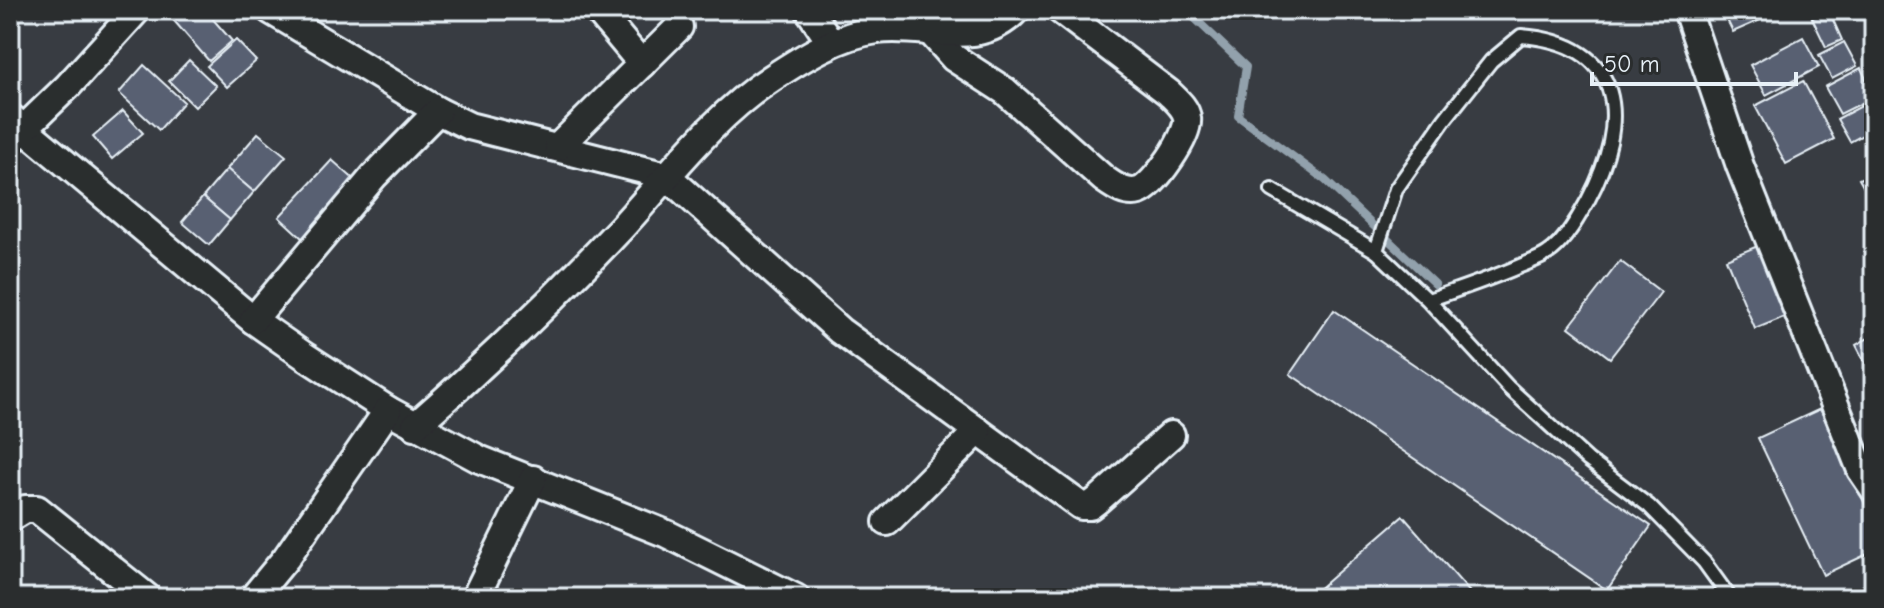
<svg xmlns="http://www.w3.org/2000/svg" width="1884" height="608" font-family="'Comic Neue',sans-serif">
  <style>
    .lines { fill: none; stroke-linecap: round; stroke-linejoin: round }
    .stream { stroke: #92a1ac; stroke-width: 8 }
    .building { fill: #596072; stroke: #e8f1f8; stroke-width: 2 }
    .service-casing { stroke: #e8f1f8; stroke-width: 18 }
    .minor-casing { stroke: #e8f1f8; stroke-width: 32 }
    .service { stroke: #2a2d2e; stroke-width: 12 }
    .minor { stroke: #2a2d2e; stroke-width: 26 }
  </style>
  <rect width="100%" height="100%" fill="#383c42"/>
  <filter id="ink" filterUnits="userSpaceOnUse"><feTurbulence type="fractalNoise" baseFrequency=".0125" numOctaves="2"/><feDisplacementMap in="SourceGraphic" scale="16" xChannelSelector="R" yChannelSelector="G"/><feConvolveMatrix kernelMatrix="1 2 1 2 8 2 1 2 1" color-interpolation-filters="sRGB"/></filter>
  <g filter="url(#ink)">
    <g class="lines">
      <!-- stream -->
      <path class="stream" d="M1186 10 1246 67 1238 116 1325 180 1435 284"/>
    </g>
    <!-- building -->
    <g class="building">
      <path d="M175 10H205L232 41 209 61 169 15Z"/>
      <path d="M1722 10H1783L1733 32Z"/>
      <path d="M1829 11 1842 40 1826 47 1812 18Z"/>
      <path d="M1803 37 1819 67 1766 95 1750 65Z"/>
      <path d="M236 40 256 61 227 87 207 66Z"/>
      <path d="M1844 42 1857 66 1832 79 1819 55Z"/>
      <path d="M189 60 216 86 195 107 169 81Z"/>
      <path d="M144 65 184 102 159 130 119 93Z"/>
      <path d="M1861 68 1874 97 1840 114 1825 87Z"/>
      <path d="M1803 81 1834 139 1786 164 1755 106Z"/>
      <path d="M1869 102 1874 111V129L1850 142 1837 119Z"/>
      <path d="M123 111 143 133 112 159 93 137Z"/>
      <path d="M258 133 286 156 254 192 227 169Z"/>
      <path d="M332 160 357 182 303 239 279 217Z"/>
      <path d="M227 169 254 192 230 220 203 197Z"/>
      <path d="M1874 172V206L1859 179Z"/>
      <path d="M203 197 230 220 209 245 182 222Z"/>
      <path d="M1765 243 1794 313 1755 329 1726 259Z"/>
      <path d="M1620 261 1661 292 1610 358 1569 327Z"/>
      <path d="M1334 310 1651 526 1607 590 1290 374Z"/>
      <path d="M1874 335V380L1856 345Z"/>
      <path d="M1820 409 1874 523V551L1823 575 1758 438Z"/>
      <path d="M1403 516 1475 598H1308Z"/>
    </g>
    <g class="lines">
      <!-- service casing -->
      <g class="service-casing">
        <g id="service">
          <path d="M1272 190 1376 251"/>
          <path d="M1428 300C1460 289 1490 279 1520 266 1529 262 1540 259 1548 253 1563 244 1580 215 1588 200 1630 121 1626 44 1521 36L1491 61 1445 119 1396 189 1376 251 1428 300 1509 388 1588 460 1649 506 1704 562 1730 598"/>
          <path d="M1854 598 1874 590"/>
        </g>
      </g>
      <!-- minor casing -->
      <g class="minor-casing">
        <g id="minor">
          <path d="M270 10 438 111 469 126 667 176 840 331 1081 506H1090L1099 499 1171 435"/>
          <path d="M597 10 642 64"/>
          <path d="M809 10 831 43"/>
          <path d="M1687 10 1740 166 1861 470 1874 489"/>
          <path d="M930 31 954 58 1005 91 1104 179C1114 186 1126 195 1139 191 1154 186 1190 135 1187 118 1186 108 1176 100 1169 93L1060 10"/>
          <path d="M10 117 253 320 306 357 388 410 479 459 667 534 796 598"/>
          <path d="M10 142 68 86 137 10"/>
          <path d="M558 147 679 27"/>
          <path d="M253 320 374 176 438 111"/>
          <path d="M415 426C487 363 556 297 621 228 669 176 713 116 772 78 804 57 839 35 877 30 925 23 978 51 1016 10"/>
          <path d="M10 518 25 509H37L148 598"/>
          <path d="M887 522 978 431"/>
          <path d="M253 598 286 558 388 410"/>
          <path d="M475 598 533 479"/>
        </g>
      </g>
      <!-- service -->
      <use href="#service" class="service"/>
      <!-- minor -->
      <use href="#minor" class="minor"/>
    </g>
  </g>
  <!-- margin -->
  <rect width="1884" height="608" fill="none" stroke="#2a2d2e" stroke-width="40"/>
  <rect x="20" y="20" width="1844" height="568" fill="none" stroke="#e8f1f8" stroke-width="3" filter="url(#ink)"/>
  <!-- scale -->
  <path d="M1592 72v12h204v-12" fill="none" stroke="#e8f1f8" stroke-width="4"/>
  <text x="1604" y="72" font-size="24" fill="#e8f1f8" stroke="#2a2d2e" stroke-width="6" paint-order="stroke">50 m</text>
</svg>
